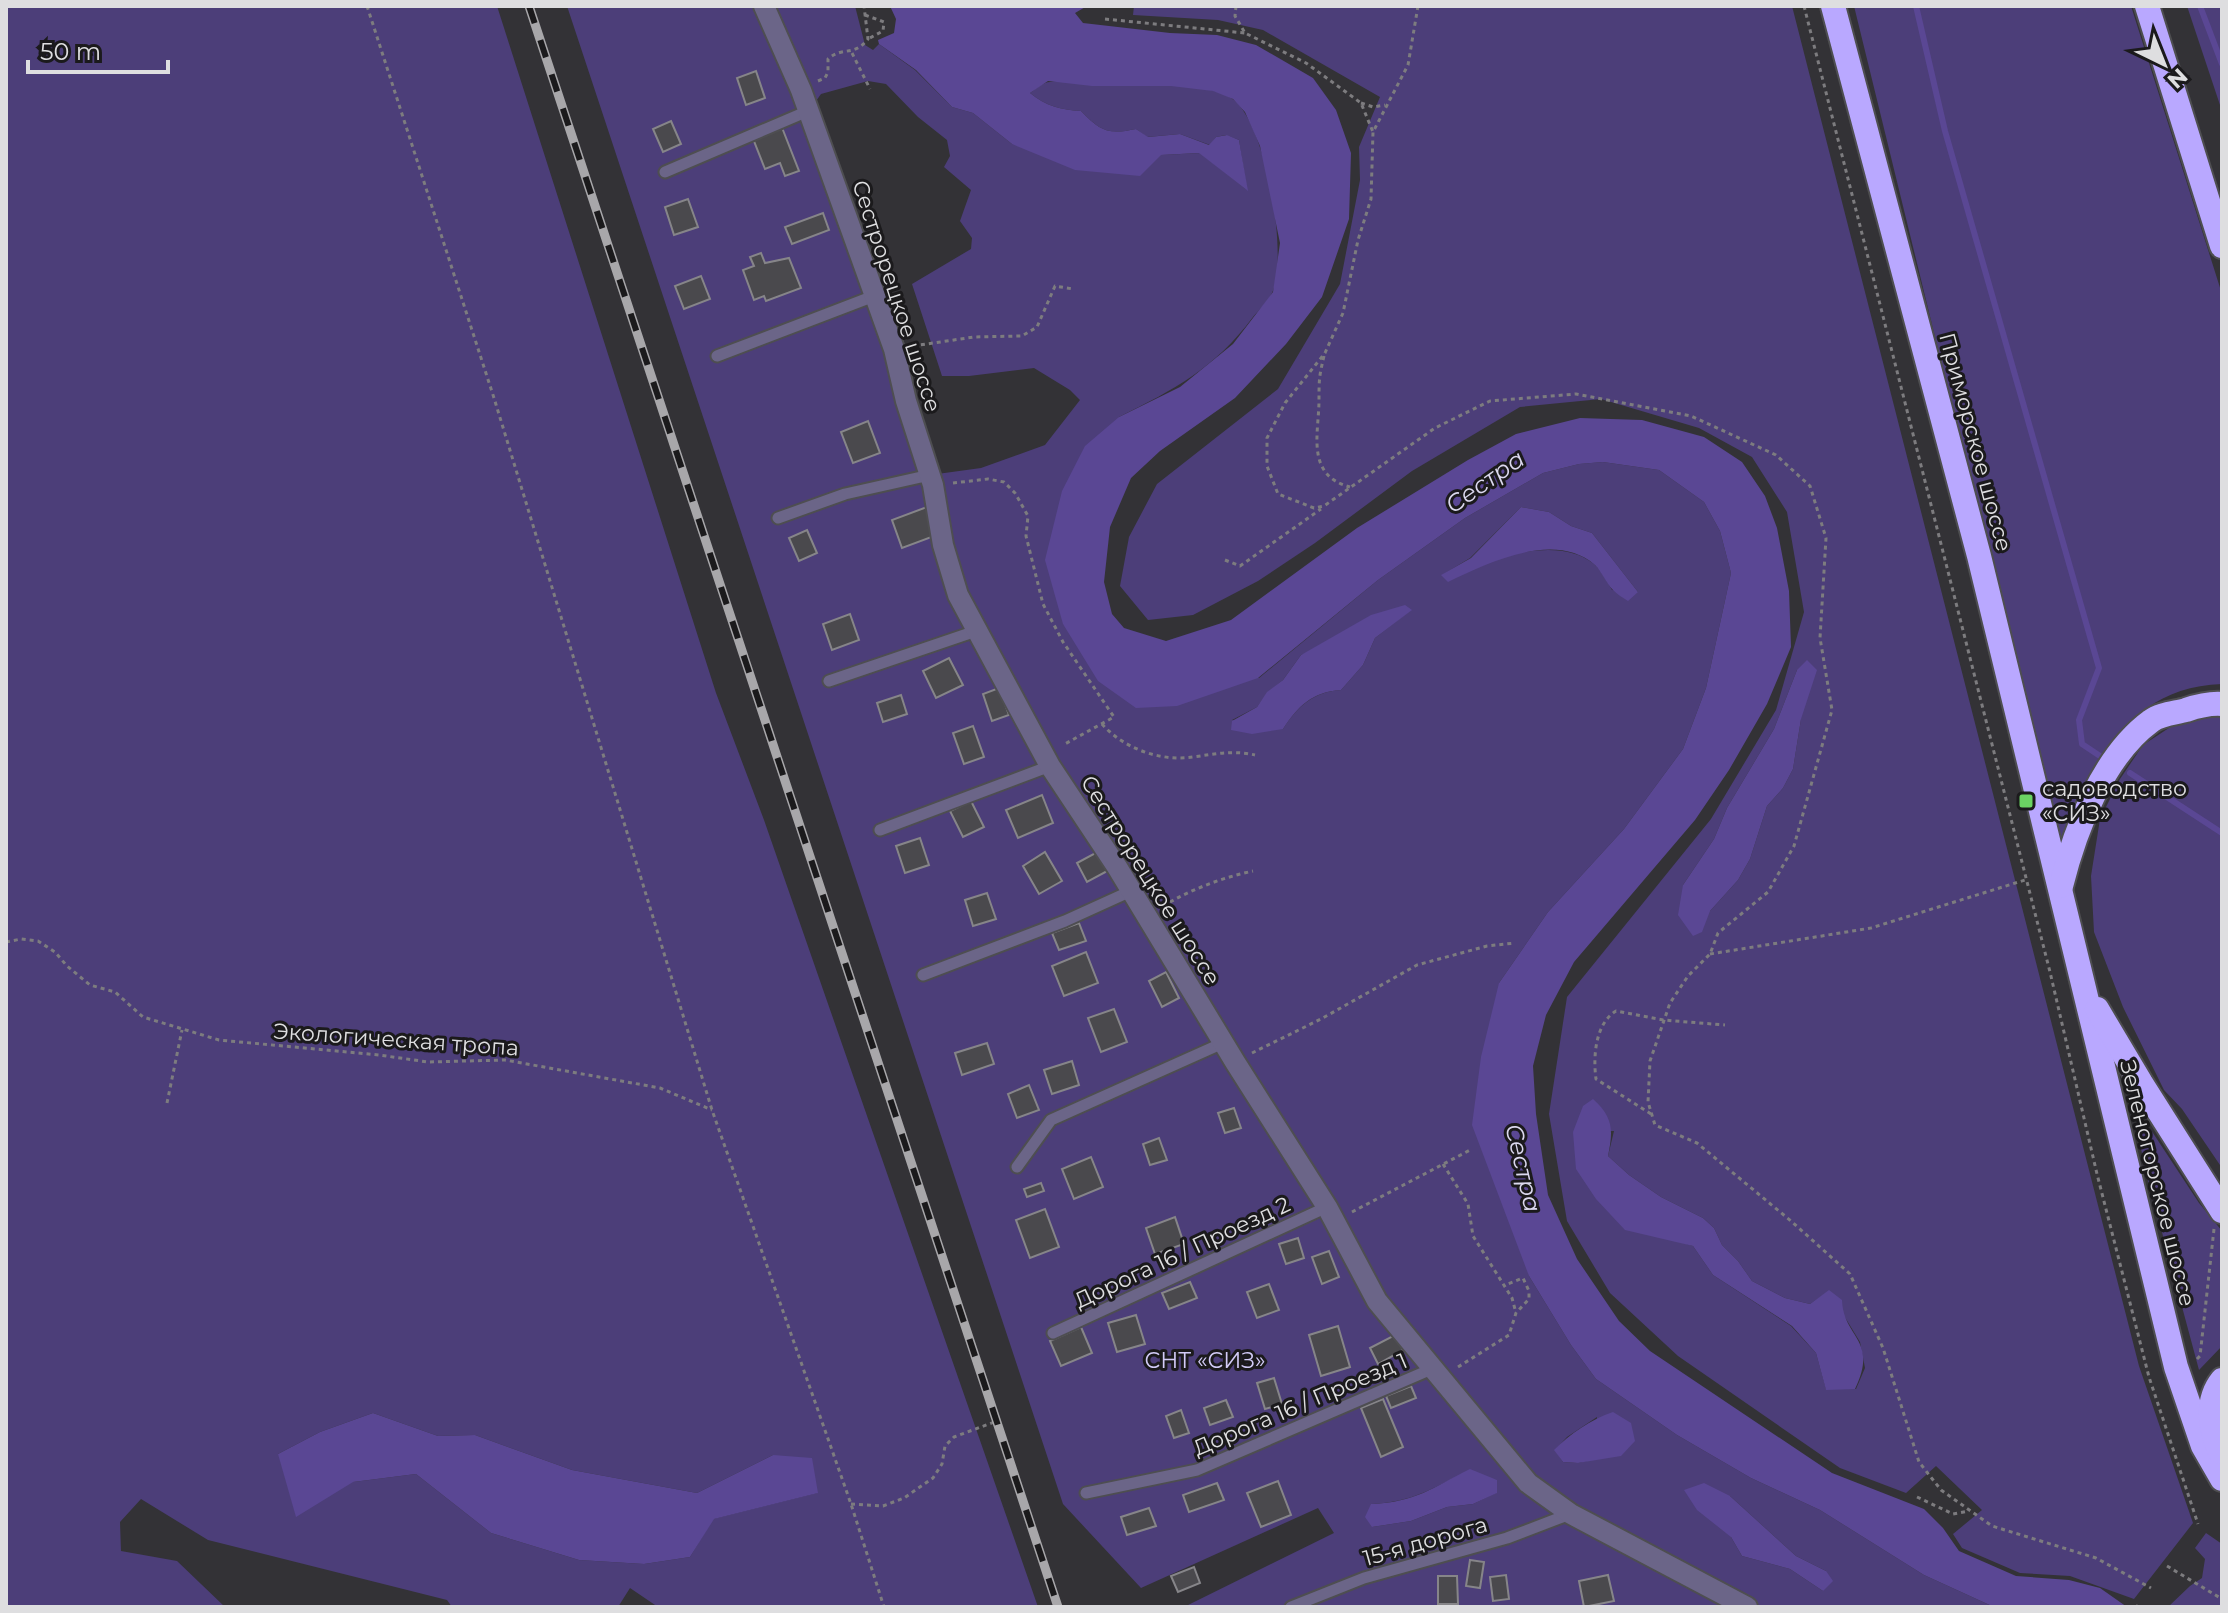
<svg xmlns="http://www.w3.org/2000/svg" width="2228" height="1613" font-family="Montserrat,sans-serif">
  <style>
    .green { fill: #4c3e79; fill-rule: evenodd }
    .water { fill: #5a4794 }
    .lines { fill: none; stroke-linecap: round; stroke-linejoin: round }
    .stream { stroke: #5a4794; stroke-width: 6 }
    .building { fill: #4a494d; stroke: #868589; stroke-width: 2 }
    .lane-casing { stroke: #4e4e51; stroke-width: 15 }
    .street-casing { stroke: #4e4e51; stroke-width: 24 }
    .highway-casing { stroke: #4e4e51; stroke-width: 28 }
    .path { stroke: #7d7c7f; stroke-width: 3; stroke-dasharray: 4 4; stroke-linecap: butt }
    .lane { stroke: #6b6588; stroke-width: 11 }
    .street { stroke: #6b6588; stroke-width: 20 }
    .highway { stroke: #b9a8ff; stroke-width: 24 }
    .rail-casing { stroke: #a8a7aa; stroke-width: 9 }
    .rail { stroke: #1b1a1c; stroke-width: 6; stroke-dasharray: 18; stroke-linecap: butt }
    .poi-dot { fill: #6bd363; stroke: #1b1a1c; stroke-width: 3 }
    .labels { text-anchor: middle; stroke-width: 6; stroke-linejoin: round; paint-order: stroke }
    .street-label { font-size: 22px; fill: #dedee0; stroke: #1b1a1c }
    .poi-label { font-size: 22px; fill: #dedee0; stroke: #1b1a1c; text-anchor: start }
    .park-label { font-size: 22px; fill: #d2cbf7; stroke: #1b1a1c }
    .water-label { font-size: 24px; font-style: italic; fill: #dbd8ee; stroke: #1b1a1c }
  </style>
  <rect width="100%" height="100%" fill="#333236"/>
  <!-- green -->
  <g class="green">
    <path d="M6 6H497L716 693 764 820 1038 1607H658L630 1588 618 1607H452L447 1600 208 1540 141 1499 120 1522 121 1551 177 1561 225 1607H6ZM373 1413 438 1436 475 1435 572 1470 697 1493 773 1455 817 1493 713 1519 690 1557 644 1564 579 1560 491 1533 416 1474 353 1482 278 1454 320 1432Z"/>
    <path d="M567 6H855L865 45 873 50 879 44 915 70 952 107 973 113 1012 144 1161 155 1200 153 1247 190 1239 140 1226 135 1216 137 1210 145 1180 134 1147 137 1136 129C1108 135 1100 131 1081 111 1061 110 1046 106 1030 93 1036 89 1043 82 1050 82 1072 80 1096 86 1117 86 1150 86 1202 81 1231 98 1266 119 1289 258 1272 293 1268 301 1259 310 1253 317 1214 369 1175 389 1119 417L1063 624 1259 678 1378 580 1465 518 1543 473 1579 464 1603 462 1659 470 1704 502 1720 531 1731 573 1706 688 1683 749 1624 829 1548 912 1499 983 1529 1276 1571 1345 1596 1379 1677 1435 1751 1478 1820 1510 1924 1575 1994 1607H1184L1334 1533 1318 1508 1141 1588 1063 1504ZM868 81 886 84 918 117 947 140 950 156 944 167 971 190 960 221 972 238 971 249 912 284 942 376H969L1034 368 1070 390 1080 400 1045 445 981 468 930 475 809 111 821 94ZM1521 507 1549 512 1571 526 1592 533 1638 592 1612 590C1607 582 1601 570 1594 564 1554 532 1485 563 1442 575L1470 558ZM1411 610 1375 638 1363 665 1341 690C1313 692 1298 706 1283 729L1232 720 1257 707 1268 692 1283 680 1301 655ZM1597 1417 1596 1459 1578 1463 1563 1462 1555 1450 1567 1437ZM1453 1478 1497 1480 1496 1493 1473 1504 1447 1507 1411 1521 1372 1527V1504C1406 1502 1423 1494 1453 1478ZM1730 1496 1796 1556 1826 1571 1823 1591 1790 1569 1742 1556 1731 1537Z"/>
    <path d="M1134 6H1792L2139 1366 2193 1523 2134 1599 2070 1576 2020 1573 1962 1548 1953 1534 1982 1510 1936 1466 1906 1493 1840 1468 1678 1356 1610 1293 1567 1221 1549 1114 1567 997 1711 819 1776 710 1804 612 1787 512 1752 457 1699 428 1601 399 1520 407 1412 471 1315 543 1258 581 1193 615 1148 620 1120 586 1129 537 1157 484 1278 389 1340 284 1360 180 1359 147 1380 97 1263 30 1218 20 1133 15ZM1797 670 1801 719 1793 769 1783 788 1767 806 1750 859 1738 880 1710 911 1683 885 1714 839 1727 808 1774 729ZM1614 1131 1608 1156 1629 1175 1661 1197 1703 1218 1714 1228 1722 1245 1738 1261 1752 1281 1785 1298 1810 1304 1829 1291 1860 1342 1865 1368 1856 1389H1826L1816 1353 1791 1326 1713 1275 1693 1246 1670 1239 1573 1132Z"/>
    <path d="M1854 6H2131L2222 294V684C2127 687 2092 767 2059 843Z"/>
    <path d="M2187 6H2222V111Z"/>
    <path d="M2222 712V1168L2182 1109 2164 1090 2123 1007 2094 932 2091 876 2100 819 2120 779 2143 745 2175 724Z"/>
    <path d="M2140 1123H2144L2151 1130 2199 1203 2222 1231V1346L2199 1370 2145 1169 2137 1128Z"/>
    <path d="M2206 1533 2222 1544V1607H2168L2190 1586 2202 1578 2205 1559 2195 1548Z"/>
  </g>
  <!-- water -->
  <g class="water">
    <path d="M890 6H1087L1075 13 1083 23 1170 33 1217 35 1256 45 1313 78 1336 110 1351 153 1349 219 1322 297 1286 344 1235 398 1160 451 1131 478 1110 527 1104 582 1112 614 1124 628 1166 641 1231 620 1357 528 1468 460 1516 434 1580 418 1642 420 1704 437 1742 462 1765 496 1777 528 1789 591 1791 647 1767 704 1729 770 1695 820 1574 962 1546 1015 1533 1066 1536 1114 1548 1195 1577 1259 1619 1321 1650 1351 1832 1473 1924 1509 1943 1528 1959 1551 2016 1576 2069 1580 2100 1588 2127 1607H1994L1924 1575 1820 1510 1751 1478 1677 1435 1596 1379 1571 1345 1529 1276 1472 1125 1481 1057 1499 983 1548 912 1624 829 1683 749 1706 688 1731 573 1720 531 1704 502 1659 470 1603 462 1579 464 1543 473 1465 518 1378 580 1258 678 1177 706 1136 708 1098 681 1063 624 1045 560 1062 491 1085 446 1119 417 1180 387 1233 344 1273 292 1280 243 1260 146 1245 112 1233 99 1213 91 1171 86H1092L1048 81 1030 93C1046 106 1061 110 1081 111 1100 131 1108 135 1136 129L1148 137 1180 134 1209 145 1216 137 1227 135 1239 140 1248 191 1199 153 1161 155 1140 176 1075 170 1012 144 973 113 952 107 916 70 879 44 878 40 894 33 896 19Z"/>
    <path d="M1521 507 1549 512 1571 526 1592 533 1638 592 1628 601C1623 598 1617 594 1613 590 1606 583 1602 572 1595 565 1555 530 1487 563 1448 582L1441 575 1471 558Z"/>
    <path d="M1405 605 1412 610 1375 638 1363 665 1341 690C1312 692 1298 706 1283 729L1252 734 1231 730 1232 721 1257 707 1267 692 1283 680 1301 655 1371 615Z"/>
    <path d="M1807 660 1817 670 1801 719 1793 769 1783 788 1767 806 1750 859 1738 880 1710 911 1702 932 1693 936 1678 915 1683 885 1714 839 1727 808 1774 729 1797 670Z"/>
    <path d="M1593 1099C1614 1118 1613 1131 1608 1156L1629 1175 1661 1197 1703 1218 1714 1228 1722 1245 1738 1261 1752 1281 1785 1298 1810 1304 1829 1290 1842 1300C1843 1338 1879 1339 1855 1389L1826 1390 1816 1353 1792 1326 1713 1275 1693 1246 1625 1230 1596 1199 1576 1169 1573 1132 1583 1106Z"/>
    <path d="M1613 1412 1631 1423 1635 1441 1621 1456 1578 1463 1563 1462 1554 1450C1570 1434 1591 1419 1613 1412Z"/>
    <path d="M373 1413 438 1436 475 1435 572 1470 697 1493 773 1455 812 1458 818 1493 714 1519 690 1557 644 1564 579 1560 491 1533 416 1474 353 1482 296 1517 278 1454 320 1432Z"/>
    <path d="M1470 1469 1497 1480V1493L1473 1504 1447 1507 1411 1521 1372 1527 1365 1517 1371 1504C1417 1502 1431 1488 1470 1469Z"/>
    <path d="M1704 1483 1730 1496 1796 1556 1826 1571 1833 1581 1823 1591 1790 1569 1742 1556 1731 1537 1697 1510 1684 1490Z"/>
  </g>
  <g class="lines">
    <!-- stream -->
    <g class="stream">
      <path d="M1916 6 1945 131 2099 668 2079 720 2082 744 2100 756"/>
      <path d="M2200 6 2222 64"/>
      <path d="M2130 773 2222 833"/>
    </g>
  </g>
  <!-- building -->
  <g class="building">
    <path d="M756 71 765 98 746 105 737 78Z"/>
    <path d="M671 121 681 144 663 152 653 129Z"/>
    <path d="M781 125 799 171 785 176 780 163 765 169 752 136Z"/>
    <path d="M688 199 698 227 674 235 665 207Z"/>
    <path d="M823 213 829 230 792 244 785 227Z"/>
    <path d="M761 253 765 263 789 258 801 288 766 301 764 296 754 300 743 270 754 266 750 257Z"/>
    <path d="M701 276 710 299 684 309 675 286Z"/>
    <path d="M868 421 880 453 853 463 841 432Z"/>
    <path d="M927 507 937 535 902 548 892 520Z"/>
    <path d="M807 530 817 553 799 561 789 538Z"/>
    <path d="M850 614 859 640 832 650 823 624Z"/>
    <path d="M949 658 963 685 936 698 923 671Z"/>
    <path d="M999 688 1009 715 992 721 983 694Z"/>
    <path d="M901 695 907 714 883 722 877 703Z"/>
    <path d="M973 726 984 757 964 764 953 733Z"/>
    <path d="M1042 795 1053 823 1018 838 1006 810Z"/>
    <path d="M971 801 984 827 963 837 950 811Z"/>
    <path d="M920 838 929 865 905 873 896 846Z"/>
    <path d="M1101 850 1111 869 1087 882 1077 863Z"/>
    <path d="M1045 852 1062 881 1039 894 1023 866Z"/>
    <path d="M987 893 996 919 973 926 965 900Z"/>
    <path d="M1079 923 1086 941 1059 950 1052 933Z"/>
    <path d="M1086 952 1098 983 1064 996 1052 966Z"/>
    <path d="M1166 972 1179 998 1162 1007 1149 981Z"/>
    <path d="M1114 1009 1127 1042 1101 1052 1088 1018Z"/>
    <path d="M987 1043 994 1064 962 1075 955 1053Z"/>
    <path d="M1072 1061 1079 1085 1052 1094 1044 1070Z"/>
    <path d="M1029 1085 1039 1110 1017 1118 1008 1094Z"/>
    <path d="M1234 1108 1241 1128 1225 1133 1218 1113Z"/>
    <path d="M1159 1138 1167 1160 1150 1165 1143 1144Z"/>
    <path d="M1091 1157 1103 1187 1074 1199 1062 1169Z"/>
    <path d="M1041 1183 1044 1191 1027 1197 1024 1189Z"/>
    <path d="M1045 1209 1059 1247 1030 1258 1016 1220Z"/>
    <path d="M1175 1217 1184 1244 1155 1254 1146 1228Z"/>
    <path d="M1298 1238 1304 1258 1286 1264 1279 1244Z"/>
    <path d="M1329 1251 1339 1277 1322 1284 1312 1257Z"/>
    <path d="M1190 1282 1197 1298 1169 1309 1162 1293Z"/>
    <path d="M1269 1284 1279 1310 1257 1318 1247 1292Z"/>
    <path d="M1136 1315 1145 1344 1117 1352 1108 1323Z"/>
    <path d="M1338 1326 1350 1367 1321 1376 1309 1335Z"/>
    <path d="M1081 1327 1092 1353 1061 1366 1050 1341Z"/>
    <path d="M1395 1335 1403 1350 1378 1364 1370 1348Z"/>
    <path d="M1274 1378 1282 1404 1265 1409 1257 1383Z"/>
    <path d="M1411 1386 1416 1398 1391 1408 1386 1396Z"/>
    <path d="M1383 1399 1403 1447 1381 1457 1361 1408Z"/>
    <path d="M1226 1400 1233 1417 1210 1425 1204 1408Z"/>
    <path d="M1181 1410 1189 1433 1174 1438 1166 1416Z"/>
    <path d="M1278 1481 1291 1515 1261 1527 1247 1493Z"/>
    <path d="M1217 1483 1224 1500 1189 1512 1183 1495Z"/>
    <path d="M1149 1508 1156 1526 1127 1535 1121 1517Z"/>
    <path d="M1470 1560 1484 1562 1480 1588 1466 1586Z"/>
    <path d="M1194 1567 1200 1583 1178 1592 1171 1576Z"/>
    <path d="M1506 1575 1509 1599 1493 1601 1490 1577Z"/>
    <path d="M1608 1575 1614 1601 1584 1607 1579 1581Z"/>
    <path d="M1438 1576H1457L1458 1604H1438Z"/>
  </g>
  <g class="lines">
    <!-- lane casing -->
    <g class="lane-casing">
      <g id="lane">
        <path d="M665 172 808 111"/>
        <path d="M717 356 874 296"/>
        <path d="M778 518 845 494 930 475"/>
        <path d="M829 681 976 631"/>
        <path d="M880 830 1050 766"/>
        <path d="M923 975 1065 921 1131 891"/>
        <path d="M1017 1167 1051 1120 1223 1043"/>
        <path d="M1053 1333 1327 1207"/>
        <path d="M1086 1493 1197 1470 1434 1368"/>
        <path d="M1291 1607 1364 1578 1507 1538 1570 1514"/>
      </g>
    </g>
    <!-- street casing -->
    <g class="street-casing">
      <path id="street" d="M764 6 801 90 894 349 906 401 933 485 943 545 958 595 1050 766 1117 867 1235 1062 1327 1207 1377 1301 1528 1483 1571 1514 1747 1607"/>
    </g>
    <!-- highway casing -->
    <g class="highway-casing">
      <g id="highway">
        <path d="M1833 6 1979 556 2176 1367 2203 1446 2222 1479"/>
        <path d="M2147 6 2222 246"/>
        <path d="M2061 886C2075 830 2103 756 2151 721 2160 714 2175 713 2186 710 2198 706 2209 703 2222 704"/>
        <path d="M2097 1009 2141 1083 2222 1211"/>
        <path d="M2220 1452C2210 1430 2205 1401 2222 1380"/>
      </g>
    </g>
    <!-- path -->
    <g class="path">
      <path d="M367 6 494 398 712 1110 851 1504 884 1607"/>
      <path d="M1236 6 1235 16 1245 33 1306 63 1361 103 1373 132"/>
      <path d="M1418 6 1408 65 1373 132 1371 199 1358 240 1343 313 1325 353 1285 403 1267 438V466L1278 494 1314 508 1324 506 1435 428 1490 401 1576 394 1691 416 1776 455 1810 486 1826 538 1820 638 1832 710 1794 846 1768 892 1718 933 1710 954 1688 976 1670 1003 1650 1061 1648 1102 1655 1125 1697 1143 1791 1221 1850 1274 1883 1348 1919 1462 1941 1490 1992 1526 2096 1558 2151 1588"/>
      <path d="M1804 6 2050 972 2097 1174 2149 1377 2198 1524"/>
      <path d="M865 15 884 22 883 31 868 39"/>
      <path d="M1105 19 1245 33"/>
      <path d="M852 53 870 89"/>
      <path d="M818 81 825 78 828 72V59C843 46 854 57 868 39L864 6"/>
      <path d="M1361 103 1373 107 1385 105"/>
      <path d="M913 346 974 337 1022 336 1037 327 1055 286 1073 289"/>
      <path d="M1324 356C1319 377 1319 380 1319 400 1319 433 1305 475 1350 487"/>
      <path d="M953 483 988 479 1004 482 1015 493 1028 516 1026 536 1043 604 1063 642 1114 717 1063 745"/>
      <path d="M1225 560 1240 566 1321 509"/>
      <path d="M1102 724C1123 748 1160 762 1193 757 1215 754 1232 750 1255 755"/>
      <path d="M1163 906C1192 889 1221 878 1253 871"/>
      <path d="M6 942 21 939 38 941 55 952 67 966 90 985 115 992 143 1017 219 1040 379 1055 428 1062 505 1060 660 1088 712 1110"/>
      <path d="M1710 954 1871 928 2025 880"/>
      <path d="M1252 1053 1321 1019 1417 965 1487 946 1515 943"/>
      <path d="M167 1103 182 1030"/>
      <path d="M1651 1114 1596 1079C1593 1057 1595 1024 1616 1011L1663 1020 1725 1025"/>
      <path d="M1443 1164 1468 1204 1473 1236 1512 1298 1516 1313"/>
      <path d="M1352 1212 1472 1149"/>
      <path d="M2197 1359 2200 1356 2214 1229"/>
      <path d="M1458 1367 1509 1335 1516 1313 1529 1299V1291L1523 1278 1505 1285"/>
      <path d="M1917 1497 1953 1514 1969 1511"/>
      <path d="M851 1504 883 1506 904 1498 933 1478 942 1464 945 1446 954 1437 997 1421"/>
      <path d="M2167 1566 2222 1599"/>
      <path d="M2137 1607 2138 1605"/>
    </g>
    <!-- lane -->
    <use href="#lane" class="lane"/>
    <!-- street -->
    <use href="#street" class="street"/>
    <!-- highway -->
    <use href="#highway" class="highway"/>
    <!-- rail casing -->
    <g class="rail-casing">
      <path id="rail" d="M529 6 1058 1607"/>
    </g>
    <!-- rail -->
    <use href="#rail" class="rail"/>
  </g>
  <!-- markers -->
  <rect class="poi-dot" x="2018" y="793" width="16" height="16" rx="4"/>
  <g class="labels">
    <!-- street labels -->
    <g class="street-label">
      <text transform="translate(897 296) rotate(72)" y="8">Сестрорецкое шоссе</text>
      <text transform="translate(1976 442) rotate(75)" y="8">Приморское шоссе</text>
      <text transform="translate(1151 880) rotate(58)" y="8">Сестрорецкое шоссе</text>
      <text transform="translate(396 1039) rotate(4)" y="8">Экологическая тропа</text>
      <text transform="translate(2158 1183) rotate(76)" y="8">Зеленогорское шоссе</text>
      <text transform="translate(1182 1252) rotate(-25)" y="8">Дорога 16 / Проезд 2</text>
      <text transform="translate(1300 1404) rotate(-23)" y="8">Дорога 16 / Проезд 1</text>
      <text transform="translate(1425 1541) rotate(-16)" y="8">15-я дорога</text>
    </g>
    <!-- poi labels -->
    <g class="poi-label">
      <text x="2042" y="796">садоводство<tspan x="2042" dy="25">«СИЗ»</tspan></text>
    </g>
    <!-- park labels -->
    <g class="park-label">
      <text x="1205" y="1368">СНТ «СИЗ»</text>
    </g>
    <!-- water labels -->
    <g class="water-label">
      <text transform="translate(1485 482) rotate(-35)" y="8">Сестра</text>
      <text transform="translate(1523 1168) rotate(77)" y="8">Сестра</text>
    </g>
  </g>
  <!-- border -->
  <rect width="2228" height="1613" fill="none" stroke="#dedee0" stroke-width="16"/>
  <!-- north arrow -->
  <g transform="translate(2164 64) rotate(137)" stroke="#1b1a1c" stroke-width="6" paint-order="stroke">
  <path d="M0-6L14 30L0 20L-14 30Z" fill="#dedee0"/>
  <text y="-12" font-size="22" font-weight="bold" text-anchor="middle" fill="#dedee0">N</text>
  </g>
  <!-- scale -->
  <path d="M28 60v12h140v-12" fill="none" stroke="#dedee0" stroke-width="4"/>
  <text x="40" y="60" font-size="24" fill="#dedee0" stroke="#1b1a1c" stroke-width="6" paint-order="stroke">50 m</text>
</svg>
